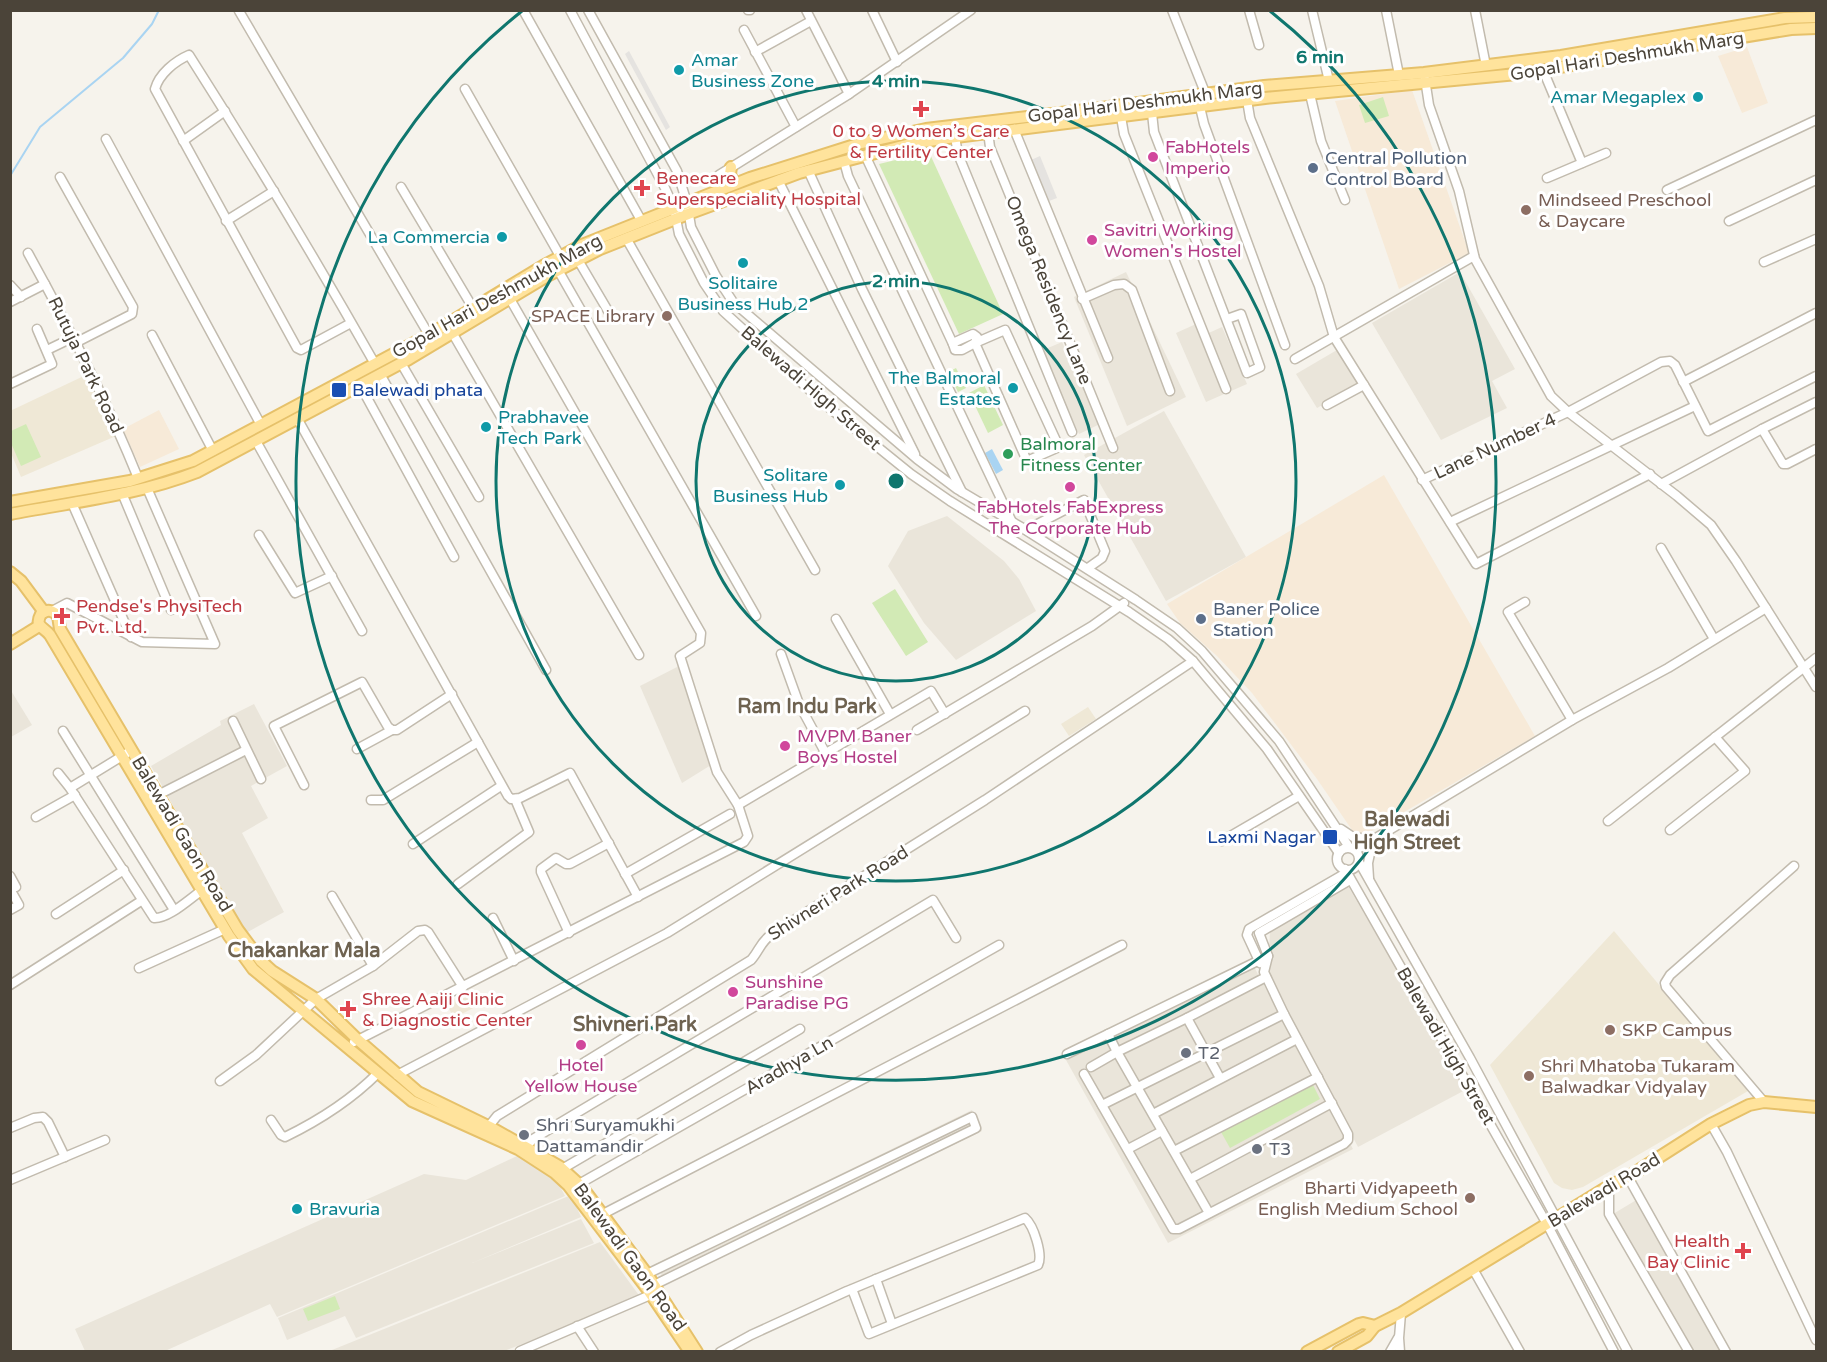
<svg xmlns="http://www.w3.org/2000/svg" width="1827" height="1362" font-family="'Varela Round',sans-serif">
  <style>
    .residential { fill: #eae5da }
    .commercial { fill: #f7ead8 }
    .education { fill: #efe8d6 }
    .green { fill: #d2eab5 }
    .parking { fill: #e5e3e0 }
    .water { fill: #a9d4f2 }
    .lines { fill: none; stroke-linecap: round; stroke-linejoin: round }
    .stream { stroke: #a9d4f2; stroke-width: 2 }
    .minor-casing { stroke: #c2bbae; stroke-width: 11 }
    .major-casing { stroke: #e6c16a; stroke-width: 14 }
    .minor { stroke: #fff; stroke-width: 8 }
    .major { stroke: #ffe39c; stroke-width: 10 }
    .ring { fill: none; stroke: #0f766e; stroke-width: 3 }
    .culture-dot { fill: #0f9aa8; stroke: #fff; stroke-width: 2 }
    .health-dot { fill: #e0444e; stroke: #fff; stroke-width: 2 }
    .hotel-dot { fill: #d1479c; stroke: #fff; stroke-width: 2 }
    .service-dot { fill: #5c6f8a; stroke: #fff; stroke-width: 2 }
    .education-dot { fill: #8d6e63; stroke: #fff; stroke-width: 2 }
    .transit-dot { fill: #1a4fb4; stroke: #fff; stroke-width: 2 }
    .leisure-dot { fill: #2e9e5b; stroke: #fff; stroke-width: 2 }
    .worship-dot { fill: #6b7280; stroke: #fff; stroke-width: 2 }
    .labels { text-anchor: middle; stroke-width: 6; stroke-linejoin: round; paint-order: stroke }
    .street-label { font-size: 18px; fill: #4b4439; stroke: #fff }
    .culture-label { font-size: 18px; fill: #0d838f; stroke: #fff; text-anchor: end }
    .health-label { font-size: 18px; fill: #be3a42; stroke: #fff; text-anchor: start }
    .hotel-label { font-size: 18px; fill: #b23c85; stroke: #fff; text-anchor: start }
    .service-label { font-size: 18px; fill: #4e5e75; stroke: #fff; text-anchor: start }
    .education-label { font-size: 18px; fill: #785e54; stroke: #fff; text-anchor: start }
    .transit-label { font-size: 18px; fill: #164399; stroke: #fff; text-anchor: start }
    .leisure-label { font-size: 18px; fill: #27864d; stroke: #fff; text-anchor: start }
    .worship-label { font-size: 18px; fill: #5b616d; stroke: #fff; text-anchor: start }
    .neighbourhood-label { font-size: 20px; font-weight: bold; fill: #6e6250; stroke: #fff }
    .centre { fill: #0f766e; stroke: #fff; stroke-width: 3 }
    .ring-label { font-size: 18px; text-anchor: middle; font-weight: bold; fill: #0f766e; stroke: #fff; stroke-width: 6; stroke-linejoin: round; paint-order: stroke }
  </style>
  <rect width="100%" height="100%" fill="#f6f3ec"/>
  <!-- residential -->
  <g class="residential">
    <path d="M1126 272 1186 397 1127 426 1074 297Z"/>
    <path d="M1460 272 1515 369 1492 381 1507 408 1441 440 1372 323Z"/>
    <path d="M1196 324 1202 336 1222 327 1247 384 1206 402 1176 333Z"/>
    <path d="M1062 342 1100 424 1079 434 1041 351Z"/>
    <path d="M1337 350 1359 385 1317 408 1296 374Z"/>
    <path d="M1164 411 1246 557 1166 601 1084 455Z"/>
    <path d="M947 516 1004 561 1019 579 1036 611 956 660 924 623 888 566 908 531Z"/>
    <path d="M679 666 711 765 682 783 640 686Z"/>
    <path d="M10 689 32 725 11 737H10Z"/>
    <path d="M254 704 287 766 251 786 268 818 242 833 284 912 244 934 151 766 221 725 220 721Z"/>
    <path d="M1348 886 1467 1089 1358 1147 1268 973 1270 931Z"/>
    <path d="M1253 965 1353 1149 1168 1243 1066 1060Z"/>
    <path d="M972 1110 982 1131 666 1284 656 1264Z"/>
    <path d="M517 1156 555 1177 565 1196 277 1317 270 1304 165 1351H85L75 1329 424 1174 466 1180Z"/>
    <path d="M571 1195 581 1217 472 1263 581 1219 594 1243 356 1338 345 1316 287 1340 278 1318Z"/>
    <path d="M1638 1199 1724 1351H1693L1650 1274 1613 1214Z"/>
    <path d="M600 1242 641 1298 504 1351 327 1352Z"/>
  </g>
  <!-- commercial -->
  <g class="commercial">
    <path d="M1747 47 1768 103 1742 113 1718 56Z"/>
    <path d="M1412 90 1469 253 1399 289 1335 101Z"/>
    <path d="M159 410 179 449 140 467 123 429Z"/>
    <path d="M1384 475 1535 736 1368 833 1358 834 1352 830 1317 779 1252 693 1217 656 1180 623 1167 604Z"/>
  </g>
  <!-- education -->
  <g class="education">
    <path d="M88 374 116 436 21 477 11 453 10 411Z"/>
    <path d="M1088 707 1096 719 1069 736 1061 724Z"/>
    <path d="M1614 931 1748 1091 1583 1187 1572 1190 1562 1188 1554 1183 1490 1065Z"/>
    <path d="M471 990 479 1005 454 1018 446 1003Z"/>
  </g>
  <!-- green -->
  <g class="green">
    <path d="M1383 97 1389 116 1365 123 1359 105Z"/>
    <path d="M929 152 1003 314 959 334 879 164Z"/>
    <path d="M956 368 966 388 958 392 948 372Z"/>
    <path d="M984 385 1003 425 988 433 969 393Z"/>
    <path d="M26 424 41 457 21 466 11 443V431Z"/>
    <path d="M895 589 928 642 906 656 872 603Z"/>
    <path d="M1312 1083 1320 1099 1230 1148 1221 1132Z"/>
    <path d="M335 1296 340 1309 308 1321 303 1309Z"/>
  </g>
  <!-- parking -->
  <g class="parking">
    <path d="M629 51 670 127 666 130 625 54Z"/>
    <path d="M1040 156 1057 198 1049 201 1031 160Z"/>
  </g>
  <!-- water -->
  <path class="water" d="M992 449 1003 470 996 474 985 453Z"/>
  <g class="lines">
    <!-- stream -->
    <path class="stream" d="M10 176 40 127 123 58 152 24 159 10"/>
    <!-- minor casing -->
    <g class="minor-casing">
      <g id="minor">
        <path d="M523 10 641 220"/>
        <path d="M570 10 665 188 674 208 679 234 704 283 723 311 827 406 911 474 950 501 1129 612 1168 639 1193 661 1267 749 1339 853"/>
        <path d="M588 10 677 171 687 203 691 227 716 276 733 302 917 459 957 489 1021 527 1136 600 1177 628 1202 651 1279 741 1349 847"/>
        <path d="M748 10H750"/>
        <path d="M806 10 849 94"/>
        <path d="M872 10 897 62"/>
        <path d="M1172 10 1206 95"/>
        <path d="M1249 10 1259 45"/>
        <path d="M1312 10 1329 81"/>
        <path d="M1386 10 1399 75"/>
        <path d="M1475 10 1486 66"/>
        <path d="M239 11 429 335"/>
        <path d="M744 30 796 127"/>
        <path d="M755 52 811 21"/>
        <path d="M1543 70 1582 163"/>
        <path d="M1425 79 1429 105 1459 191 1475 259 1551 396 1568 412 1677 496 1711 525 1736 561 1816 687"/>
        <path d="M465 89 560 256"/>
        <path d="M1310 94 1321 141 1345 200"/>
        <path d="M1247 100 1250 118 1319 286 1334 337 1476 564 1650 474"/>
        <path d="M1200 107 1204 124 1285 345"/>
        <path d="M1152 113 1154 132 1247 373 1260 367 1241 314 1227 319"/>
        <path d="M1121 117 1124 134 1226 389"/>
        <path d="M1014 129 1108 358"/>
        <path d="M988 132 990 147 1113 448"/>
        <path d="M955 137 958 154 1072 432"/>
        <path d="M106 139 261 425"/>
        <path d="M183 141 225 111"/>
        <path d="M865 155 953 344"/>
        <path d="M844 161 848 176 1011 520"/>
        <path d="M808 170 862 289 962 492"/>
        <path d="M60 177 133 307 132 314 77 342"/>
        <path d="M1547 178 1606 153"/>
        <path d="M778 180 915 454"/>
        <path d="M401 187 473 308"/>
        <path d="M718 190 719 175 849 94 971 10"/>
        <path d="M1667 190 1816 120"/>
        <path d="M226 221 274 191"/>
        <path d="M1729 221 1816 180"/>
        <path d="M626 238 815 570"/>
        <path d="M28 253C69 327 107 401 138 478"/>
        <path d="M578 260 611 316"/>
        <path d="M1764 262 1816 239"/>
        <path d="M558 270 756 616"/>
        <path d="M10 285 21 297"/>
        <path d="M1082 299 1114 285 1124 284 1132 290 1170 391"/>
        <path d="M10 302 45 284"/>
        <path d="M351 323 301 350 297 348 155 89C159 74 175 61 189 55 254 157 316 260 375 364"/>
        <path d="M1005 330 1059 447 1027 461 975 343Z"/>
        <path d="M453 334 639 655"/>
        <path d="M973 334 977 337 975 343 962 350H955L953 344 955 342Z"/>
        <path d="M152 335 213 451"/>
        <path d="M47 350 74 337"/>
        <path d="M1295 359 1474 256"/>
        <path d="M401 363 479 497"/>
        <path d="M380 374 546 670"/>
        <path d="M1683 382 1816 313"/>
        <path d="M10 384 52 364 37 329"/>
        <path d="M360 385 454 557"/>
        <path d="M1327 405 1364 385"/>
        <path d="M297 418 508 796 511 799 520 798 570 773 638 897"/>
        <path d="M1762 429 1783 464H1787L1816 449"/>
        <path d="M256 441 362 631"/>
        <path d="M1422 480 1568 412 1661 362 1670 361 1675 365 1708 431 1816 376"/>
        <path d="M1661 484 1762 429 1816 402"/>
        <path d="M122 493 171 610"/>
        <path d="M72 503 131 637"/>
        <path d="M1450 522 1695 406"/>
        <path d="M1026 530 1084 500 1105 551 1102 558 1088 568"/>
        <path d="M259 535 295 593 332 576"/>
        <path d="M1661 548 1714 639"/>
        <path d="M1525 602 1508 612 1572 720"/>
        <path d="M52 611 67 603 142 642 215 644 147 488"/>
        <path d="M836 619 890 714"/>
        <path d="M781 654 799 704 826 754"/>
        <path d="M233 721 261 779"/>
        <path d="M917 730 1092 626 1124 603"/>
        <path d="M63 731 174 910"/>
        <path d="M357 749 392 730"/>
        <path d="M58 773 70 788 154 918C170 919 193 895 207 887"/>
        <path d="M304 785 274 726 362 682 388 727 392 730H397L452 694"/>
        <path d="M70 788 132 750"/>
        <path d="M158 795 246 750"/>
        <path d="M371 800H383L478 742"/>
        <path d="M738 805 931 691 945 714"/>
        <path d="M36 817 75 795"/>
        <path d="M1608 821 1816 658"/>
        <path d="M1341 829 1353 837 1373 840"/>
        <path d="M1670 830 1745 771 1715 737"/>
        <path d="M1222 841 1299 796"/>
        <path d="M413 844 501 786"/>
        <circle cx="1348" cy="859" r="11"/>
        <path d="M1356 850 1572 720 1668 668 1766 608"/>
        <path d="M1359 862 1470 1058 1628 1352"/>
        <path d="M1345 869 1547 1224 1614 1352"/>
        <path d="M625 874 730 814"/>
        <path d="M10 876 16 887"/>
        <path d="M1369 878 1368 863 1373 840"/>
        <path d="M458 884 529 832 515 799"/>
        <path d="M10 889 19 905 10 910"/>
        <path d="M332 896 373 966"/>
        <path d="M56 914 124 870"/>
        <path d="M493 918 514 961"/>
        <path d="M569 933 541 872V869L556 858 566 864H570L609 843"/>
        <path d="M1260 963 1247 935 1249 929 1346 873"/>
        <path d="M139 968 225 929"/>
        <path d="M10 985 141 901"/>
        <path d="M1187 1018 1117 1052 1209 1213"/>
        <path d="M354 1042 744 842 748 836 738 805 717 772 680 656 700 643 701 633 510 299"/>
        <path d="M1067 1054 1268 956"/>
        <path d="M1091 1067 1117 1052 1108 1034"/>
        <path d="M1084 1074 1173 1229H1179L1344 1144 1348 1140V1134L1284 1014 1264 972 1268 956 1259 933 1350 880"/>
        <path d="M397 1075 667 933 1025 711"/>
        <path d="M1220 1078 1187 1018 1266 977"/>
        <path d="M220 1081 256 1055 316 999 373 966 418 931 425 930 428 932 463 987"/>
        <path d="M1764 1102 1666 987 1665 983 1670 975 1794 866"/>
        <path d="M1102 1105 1284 1014"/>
        <path d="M1153 1114 1297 1039"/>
        <path d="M271 1120 281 1135 285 1137C320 1120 351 1100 378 1073"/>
        <path d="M1711 1124 1727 1152 1816 1340"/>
        <path d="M489 1126 497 1116 751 960C759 951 761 941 772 934L985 800 1193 661"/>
        <path d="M10 1128 34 1118 43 1117 48 1122 65 1157"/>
        <path d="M526 1147 533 1139 933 900 956 938"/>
        <path d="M1128 1149 1162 1131"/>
        <path d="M1174 1151 1318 1077"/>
        <path d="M557 1172 800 1029"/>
        <path d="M1628 1177 1726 1352"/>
        <path d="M1190 1179 1332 1103"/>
        <path d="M10 1180 105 1140"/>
        <path d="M579 1184 999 945"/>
        <path d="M1609 1186V1214L1689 1352"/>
        <path d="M603 1214 1122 945"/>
        <path d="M1473 1269 1520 1352"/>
        <path d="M647 1274 972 1117 976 1128 654 1285"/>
        <path d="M876 1279 892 1324"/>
        <path d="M577 1326 594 1352"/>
        <path d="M520 1351 655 1293"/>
        <path d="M720 1352 751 1335 847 1291 852 1289 876 1279 1025 1218C1034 1226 1043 1255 1038 1265L869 1334 852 1289"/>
        <path d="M1390 1352 1398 1338"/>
        <path d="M1400 1352 1399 1338 1401 1313"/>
      </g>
    </g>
    <!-- major casing -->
    <g class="major-casing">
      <g id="major">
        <path d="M731 167 730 174 734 184"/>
        <path d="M10 502 130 481 193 461 429 335 543 266 582 245 750 178 861 143 926 129 1094 109 1264 86 1424 73 1561 56 1785 18 1816 17"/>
        <path d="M10 514C73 502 138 495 197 472L409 359 549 275 600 249 688 214 799 173 910 144 948 138 1265 98 1517 74 1791 29 1816 28"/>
        <path d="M10 572 21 581 44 612"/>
        <path d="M10 644 39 626"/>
        <path d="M690 1352 648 1290 568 1185 555 1173 518 1149 412 1101 253 969 229 936 50 635C44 627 34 627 41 614 47 609 53 610 58 616L60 629 238 930 261 961 272 971 316 999 357 1039 418 1092 492 1128 559 1166 570 1176 582 1187 647 1274 697 1352"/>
        <path d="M1307 1352 1359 1324 1363 1323 1375 1326"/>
        <path d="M1338 1352 1367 1336 1375 1326 1401 1313 1609 1186 1628 1177 1711 1124 1749 1105 1764 1102 1816 1107"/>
      </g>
    </g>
    <!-- minor -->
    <use href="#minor" class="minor"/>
    <!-- major -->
    <use href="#major" class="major"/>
  </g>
  <!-- distance rings -->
  <g class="ring">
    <circle cx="896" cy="481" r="200"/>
    <circle cx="896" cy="481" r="400"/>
    <path d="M1270 11A600 600 0 1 1 522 11"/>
  </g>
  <!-- markers -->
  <g class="culture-dot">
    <circle cx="679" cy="70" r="6"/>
    <circle cx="1698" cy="97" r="6"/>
    <circle cx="502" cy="237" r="6"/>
    <circle cx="743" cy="263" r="6"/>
    <circle cx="1013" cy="388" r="6"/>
    <circle cx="486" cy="427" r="6"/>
    <circle cx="840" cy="485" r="6"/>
    <circle cx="297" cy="1209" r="6"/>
  </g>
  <g class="health-dot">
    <path d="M918 100h6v6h6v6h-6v6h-6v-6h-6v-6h6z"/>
    <path d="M639 179h6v6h6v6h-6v6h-6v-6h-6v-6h6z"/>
    <path d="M59 607h6v6h6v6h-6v6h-6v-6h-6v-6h6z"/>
    <path d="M345 1000h6v6h6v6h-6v6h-6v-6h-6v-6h6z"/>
    <path d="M1740 1242h6v6h6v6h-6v6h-6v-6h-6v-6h6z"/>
  </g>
  <g class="hotel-dot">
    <circle cx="1153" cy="157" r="6"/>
    <circle cx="1092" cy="240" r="6"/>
    <circle cx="1070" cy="487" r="6"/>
    <circle cx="785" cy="746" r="6"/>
    <circle cx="733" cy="992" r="6"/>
    <circle cx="581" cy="1045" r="6"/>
  </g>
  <g class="service-dot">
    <circle cx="1313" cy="168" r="6"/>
    <circle cx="1201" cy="619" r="6"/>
  </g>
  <g class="education-dot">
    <circle cx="1526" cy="210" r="6"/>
    <circle cx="667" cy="316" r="6"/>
    <circle cx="1610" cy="1030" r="6"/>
    <circle cx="1529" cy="1076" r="6"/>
    <circle cx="1470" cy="1198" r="6"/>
  </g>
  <g class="transit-dot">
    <rect x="331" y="382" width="16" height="16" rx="3"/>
    <rect x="1322" y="829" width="16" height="16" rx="3"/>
  </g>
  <circle class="leisure-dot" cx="1008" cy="454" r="6"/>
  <g class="worship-dot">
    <circle cx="1186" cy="1053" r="6"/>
    <circle cx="524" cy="1135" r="6"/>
    <circle cx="1257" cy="1149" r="6"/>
  </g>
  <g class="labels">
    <!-- street labels -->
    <g class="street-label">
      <text transform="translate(1627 56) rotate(-9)" y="6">Gopal Hari Deshmukh Marg</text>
      <text transform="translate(1145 102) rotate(-7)" y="6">Gopal Hari Deshmukh Marg</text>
      <text transform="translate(1049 290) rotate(68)" y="6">Omega Residency Lane</text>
      <text transform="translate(497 296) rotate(-29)" y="6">Gopal Hari Deshmukh Marg</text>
      <text transform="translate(86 365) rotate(64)" y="6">Rutuja Park Road</text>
      <text transform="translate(811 388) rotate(41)" y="6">Balewadi High Street</text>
      <text transform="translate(1495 446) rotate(-25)" y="6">Lane Number 4</text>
      <text transform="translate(182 834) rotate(59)" y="6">Balewadi Gaon Road</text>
      <text transform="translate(838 893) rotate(-32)" y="6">Shivneri Park Road</text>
      <text transform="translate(1446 1046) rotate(60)" y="6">Balewadi High Street</text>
      <text transform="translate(789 1065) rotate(-30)" y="6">Aradhya Ln</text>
      <text transform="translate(1604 1190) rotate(-31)" y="6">Balewadi Road</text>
      <text transform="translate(630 1257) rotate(54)" y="6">Balewadi Gaon Road</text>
    </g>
    <!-- culture labels -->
    <g class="culture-label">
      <text x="691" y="66" text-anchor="start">Amar<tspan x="691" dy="21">Business Zone</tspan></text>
      <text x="1686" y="103">Amar Megaplex</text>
      <text x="490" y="243">La Commercia</text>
      <text x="743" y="289" text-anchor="middle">Solitaire<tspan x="743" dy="21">Business Hub 2</tspan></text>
      <text x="1001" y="384">The Balmoral<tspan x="1001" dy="21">Estates</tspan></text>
      <text x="498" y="423" text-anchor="start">Prabhavee<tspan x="498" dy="21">Tech Park</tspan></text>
      <text x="828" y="481">Solitare<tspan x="828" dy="21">Business Hub</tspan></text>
      <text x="309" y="1215" text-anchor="start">Bravuria</text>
    </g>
    <!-- health labels -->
    <g class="health-label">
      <text x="921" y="137" text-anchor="middle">0 to 9 Women’s Care<tspan x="921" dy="21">&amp; Fertility Center</tspan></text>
      <text x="656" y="184">Benecare<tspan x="656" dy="21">Superspeciality Hospital</tspan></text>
      <text x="76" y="612">Pendse's PhysiTech<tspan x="76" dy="21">Pvt. Ltd.</tspan></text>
      <text x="362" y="1005">Shree Aaiji Clinic<tspan x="362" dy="21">&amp; Diagnostic Center</tspan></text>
      <text x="1730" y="1247" text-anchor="end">Health<tspan x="1730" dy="21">Bay Clinic</tspan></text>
    </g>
    <!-- hotel labels -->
    <g class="hotel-label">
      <text x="1165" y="153">FabHotels<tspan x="1165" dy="21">Imperio</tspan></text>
      <text x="1104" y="236">Savitri Working<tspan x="1104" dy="21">Women's Hostel</tspan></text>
      <text x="1070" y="513" text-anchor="middle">FabHotels FabExpress<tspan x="1070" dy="21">The Corporate Hub</tspan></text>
      <text x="797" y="742">MVPM Baner<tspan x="797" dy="21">Boys Hostel</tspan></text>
      <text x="745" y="988">Sunshine<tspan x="745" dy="21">Paradise PG</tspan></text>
      <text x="581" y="1071" text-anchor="middle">Hotel<tspan x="581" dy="21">Yellow House</tspan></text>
    </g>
    <!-- service labels -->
    <g class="service-label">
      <text x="1325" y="164">Central Pollution<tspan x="1325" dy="21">Control Board</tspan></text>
      <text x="1213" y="615">Baner Police<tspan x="1213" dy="21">Station</tspan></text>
    </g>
    <!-- education labels -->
    <g class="education-label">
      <text x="1538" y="206">Mindseed Preschool<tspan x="1538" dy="21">&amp; Daycare</tspan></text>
      <text x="655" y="322" text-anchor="end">SPACE Library</text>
      <text x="1622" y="1036">SKP Campus</text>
      <text x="1541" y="1072">Shri Mhatoba Tukaram<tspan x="1541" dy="21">Balwadkar Vidyalay</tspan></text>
      <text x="1458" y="1194" text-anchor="end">Bharti Vidyapeeth<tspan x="1458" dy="21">English Medium School</tspan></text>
    </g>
    <!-- transit labels -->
    <g class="transit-label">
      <text x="352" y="396">Balewadi phata</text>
      <text x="1316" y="843" text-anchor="end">Laxmi Nagar</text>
    </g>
    <!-- leisure labels -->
    <g class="leisure-label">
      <text x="1020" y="450">Balmoral<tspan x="1020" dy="21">Fitness Center</tspan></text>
    </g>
    <!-- worship labels -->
    <g class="worship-label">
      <text x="1198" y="1059">T2</text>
      <text x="536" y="1131">Shri Suryamukhi<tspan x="536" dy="21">Dattamandir</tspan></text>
      <text x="1269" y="1155">T3</text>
    </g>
    <!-- neighbourhood labels -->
    <g class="neighbourhood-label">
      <text x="807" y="713">Ram Indu Park</text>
      <text x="1407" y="826">Balewadi<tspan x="1407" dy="23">High Street</tspan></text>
      <text x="304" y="957">Chakankar Mala</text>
      <text x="635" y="1031">Shivneri Park</text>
    </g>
  </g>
  <circle cx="896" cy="481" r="9" class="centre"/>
  <g class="ring-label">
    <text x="1320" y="63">6 min</text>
    <text x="896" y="87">4 min</text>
    <text x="896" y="287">2 min</text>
  </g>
  <!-- border -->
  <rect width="1827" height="1362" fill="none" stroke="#4b4439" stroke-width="24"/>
</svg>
